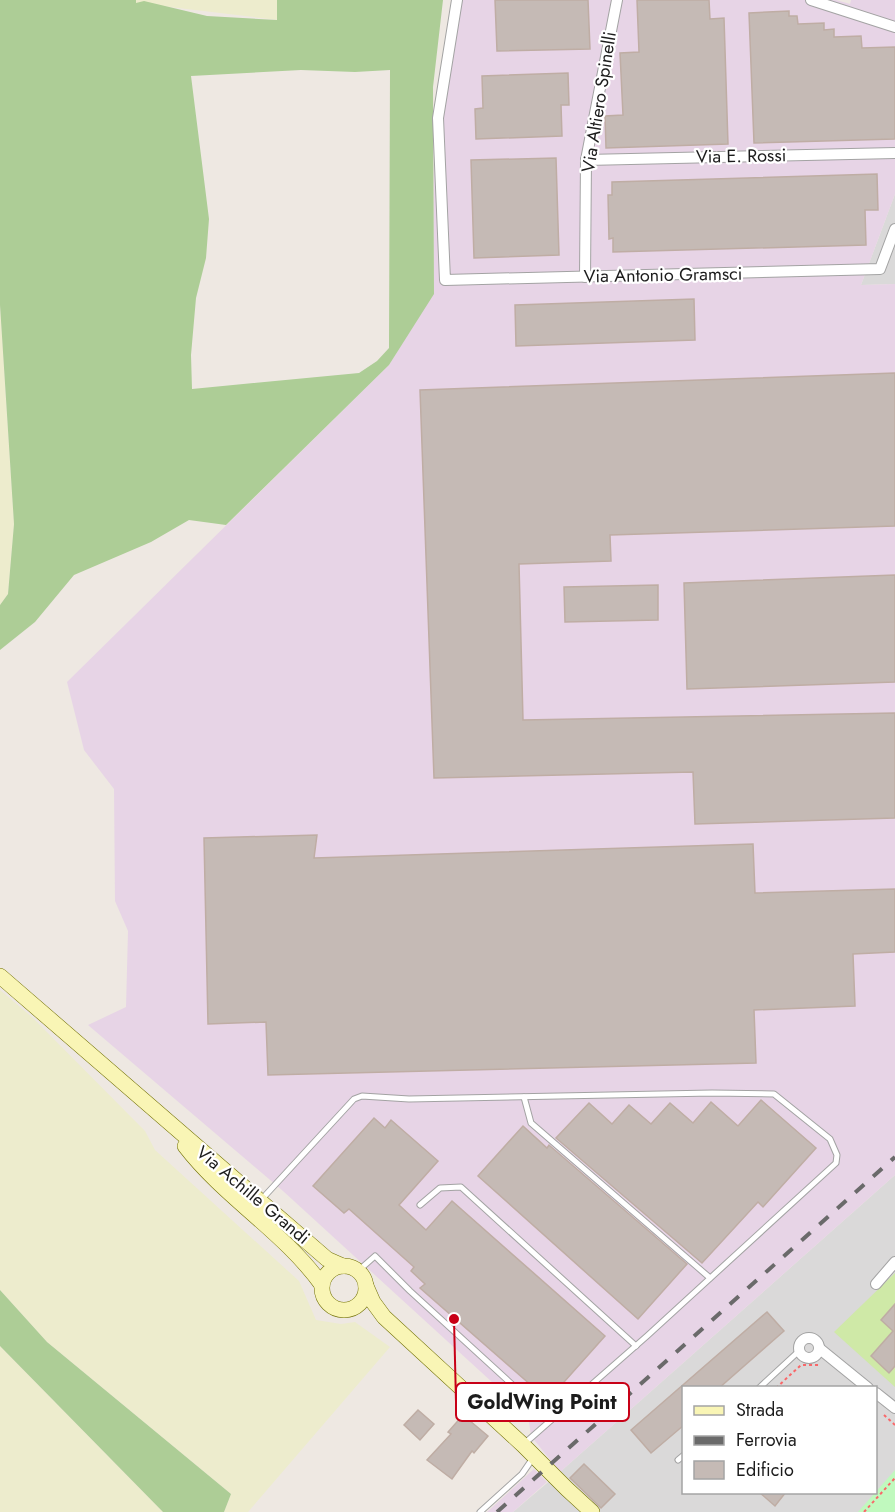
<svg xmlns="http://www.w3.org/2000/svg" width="895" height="1512" font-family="Jost,sans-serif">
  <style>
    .residential { fill: #dad9d9; fill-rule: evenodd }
    .industrial { fill: #e7d4e6 }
    .farmland { fill: #edeccd }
    .grass { fill: #cfe9a7 }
    .forest { fill: #adcd96; fill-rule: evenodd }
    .park { fill: #c0f9be }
    .building { fill: #c5bab5; stroke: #bfada4; stroke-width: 1.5 }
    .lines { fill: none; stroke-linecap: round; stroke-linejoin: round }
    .lane-casing { stroke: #a3a3a3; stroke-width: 7 }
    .street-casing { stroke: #a3a3a3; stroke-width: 12 }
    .secondary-casing { stroke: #727105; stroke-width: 16 }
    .path { stroke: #f96769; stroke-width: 2; stroke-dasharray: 3 3; stroke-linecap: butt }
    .lane { stroke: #fff; stroke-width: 5 }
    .street { stroke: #fff; stroke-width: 10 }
    .secondary { stroke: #f9f5b5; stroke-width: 15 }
    .rail { stroke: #6a6a6a; stroke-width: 4; stroke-dasharray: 12 12; stroke-linecap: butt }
    .labels { text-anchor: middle; stroke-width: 4.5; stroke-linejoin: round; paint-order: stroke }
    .street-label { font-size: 18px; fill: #1c1c1c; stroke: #fff }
    .leader { fill: none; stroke: #c80017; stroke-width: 2 }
    .callout-dot { fill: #c80017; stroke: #fff; stroke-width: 2 }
    .callout { fill: #fff; stroke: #c80017; stroke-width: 2 }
    .callout-label { font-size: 20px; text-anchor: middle; font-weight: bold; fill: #1c1c1c }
  </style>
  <rect width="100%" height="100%" fill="#eee8e2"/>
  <!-- residential -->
  <g class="residential">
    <path d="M895 194V284L861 285Z"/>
    <path d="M895 1175V1512H513L560 1472ZM684 1388H876V1492H684Z"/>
  </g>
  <!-- industrial -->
  <g class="industrial">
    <path d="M452 0H836L850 4 851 0H895V194L861 285 895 284V1175L560 1472 531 1436 528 1415 283 1191 88 1025 126 1007 128 931 115 901 114 789 84 750 67 682 389 365 433 294 434 119Z"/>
    <path d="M534 1469 547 1482 513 1512H487Z"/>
  </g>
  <!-- farmland -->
  <g class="farmland">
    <path d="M135 0H279L278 20 136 3Z"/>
    <path d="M0 305 14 524 8 594 0 605Z"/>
    <path d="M0 990 33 1018 145 1131 155 1150 299 1281 316 1320 341 1324 355 1322 390 1347 248 1512H224L231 1494 47 1342 0 1290Z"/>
    <path d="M0 1346 163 1512H0Z"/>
  </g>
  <!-- grass -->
  <path class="grass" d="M895 1273V1387L834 1332Z"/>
  <!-- forest -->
  <g class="forest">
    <path d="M0 0H136V3L144 1 207 16 277 20V0H443L433 87 434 294 389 365 226 525 189 520 151 542 74 575 35 622 0 650V605L8 594 14 524 0 305ZM301 70 355 72 390 70 389 348 377 361 359 373 192 389 191 355 196 298 206 258 209 219 191 76Z"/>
    <path d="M0 1290 47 1342 231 1494 224 1512H163L0 1346Z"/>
  </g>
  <!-- park -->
  <path class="park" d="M895 1470V1512H858Z"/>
  <!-- building -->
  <g class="building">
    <path d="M495 0H588L590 49 497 51Z"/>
    <path d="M637 0H709L710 19 724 18 728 144 606 148 605 116 623 115 620 53 639 52Z"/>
    <path d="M789 11V16H797L798 24 824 23V30L834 29V37L861 36 862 48 895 47V139L754 143 749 13Z"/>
    <path d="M568 73 569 105H561L562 136 476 139 475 109 483 108 482 76Z"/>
    <path d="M556 158 559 255 474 258 471 160Z"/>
    <path d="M877 174 878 210H865L866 245 613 252V238L609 239 608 195H612V182Z"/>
    <path d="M694 299 695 340 516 346 515 305Z"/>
    <path d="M895 373V526L610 535 611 561 519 564 523 720 895 713V818L695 824 693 772 434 778 420 390Z"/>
    <path d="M895 575V682L687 689 684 583Z"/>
    <path d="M658 585V620L565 622 564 587Z"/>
    <path d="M317 835 314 858 753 844 755 893 895 889V952L853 954 855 1006 754 1010 756 1063 268 1075 266 1022 208 1024 204 838Z"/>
    <path d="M761 1100 816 1148 763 1207 758 1202 702 1263 556 1138 589 1103 612 1124 629 1105 651 1124 670 1103 693 1123 711 1102 738 1126Z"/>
    <path d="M374 1118 385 1128 391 1120 438 1161 399 1205 426 1230 452 1201 605 1336 548 1400 420 1288 425 1284 411 1271 414 1267 349 1209 344 1213 313 1186Z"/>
    <path d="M523 1126 547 1148 549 1145 687 1264 638 1319 478 1176Z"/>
    <path d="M895 1304V1366L889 1373 871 1356 893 1331 881 1320Z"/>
    <path d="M767 1312 784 1331 719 1388H684V1425L651 1453 631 1430Z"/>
    <path d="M418 1410 434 1424 420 1440 404 1425Z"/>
    <path d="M463 1415 488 1436 474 1453 472 1451 452 1479 427 1460 451 1434 448 1432Z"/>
    <path d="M584 1464 615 1494 601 1508 570 1478Z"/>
    <path d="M759 1492H786L775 1506Z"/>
  </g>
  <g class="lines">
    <!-- lane casing -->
    <g class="lane-casing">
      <g id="lane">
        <path d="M524 1097 531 1123 710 1278"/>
        <path d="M261 1200 354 1099 362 1096 409 1099 712 1093 774 1094 830 1139 837 1155 836 1163 647 1336 525 1443"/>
        <path d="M420 1205 440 1188 461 1187 636 1346"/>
        <path d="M358 1271 375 1256 410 1291 551 1420"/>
        <path d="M759 1388 799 1351"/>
        <path d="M678 1460 684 1455"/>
        <path d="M480 1512 522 1474 533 1458"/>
      </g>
    </g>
    <!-- street casing -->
    <g class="street-casing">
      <g id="street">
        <path d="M457 0 438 118 445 280 880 269 895 229"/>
        <path d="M811 0 895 27"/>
        <path d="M586 160 895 153"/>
        <path d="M585 277 586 160 617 0"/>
        <path d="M876 1284 895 1262"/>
        <circle cx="809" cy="1348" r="10"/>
        <path d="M820 1349 868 1388"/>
        <path d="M876 1393 895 1408"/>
      </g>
    </g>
    <!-- secondary casing -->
    <g class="secondary-casing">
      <g id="secondary">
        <path d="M0 976 327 1259 343 1266"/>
        <path d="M185 1146C225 1198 284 1232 322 1285"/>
        <circle cx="344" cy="1288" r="22"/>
        <path d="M366 1286 373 1302 384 1317 523 1445 567 1489 592 1512"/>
      </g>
    </g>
    <!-- path -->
    <g class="path">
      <path d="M776 1388 801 1365H821"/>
      <path d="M884 1415 895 1425"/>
      <path d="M864 1512 895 1478"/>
    </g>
    <!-- lane -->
    <use href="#lane" class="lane"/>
    <!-- street -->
    <use href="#street" class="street"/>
    <!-- secondary -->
    <use href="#secondary" class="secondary"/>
    <!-- rail -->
    <path class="rail" d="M497 1512 895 1157"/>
  </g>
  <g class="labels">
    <!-- street labels -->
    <g class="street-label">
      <text transform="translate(599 102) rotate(-81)" y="6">Via Altiero Spinelli</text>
      <text transform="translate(741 156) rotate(-1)" y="6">Via E. Rossi</text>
      <text transform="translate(663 275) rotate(-1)" y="6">Via Antonio Gramsci</text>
      <text transform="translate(253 1195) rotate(40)" y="6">Via Achille Grandi</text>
    </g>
  </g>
  <!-- callouts -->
  <path class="leader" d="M454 1319L456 1402"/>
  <circle class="callout-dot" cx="454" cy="1319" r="6"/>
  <rect class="callout" x="456" y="1383" width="173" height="38" rx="6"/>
  <g class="callout-label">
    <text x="542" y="1409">GoldWing Point</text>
  </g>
  <!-- legend -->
  <rect x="682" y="1386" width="195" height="108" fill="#ffffff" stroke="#a4a4a4" stroke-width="1.5"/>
  <rect x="694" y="1406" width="30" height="9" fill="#f9f5b5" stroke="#a4a4a4" stroke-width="1.5"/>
  <text x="736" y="1416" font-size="18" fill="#1c1c1c">Strada</text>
  <rect x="694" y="1436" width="30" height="9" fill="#6a6a6a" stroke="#a4a4a4" stroke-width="1.5"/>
  <text x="736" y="1446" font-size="18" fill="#1c1c1c">Ferrovia</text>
  <rect x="694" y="1461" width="30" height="18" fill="#c5bab5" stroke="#a4a4a4" stroke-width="1.5"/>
  <text x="736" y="1476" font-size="18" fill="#1c1c1c">Edificio</text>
</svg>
